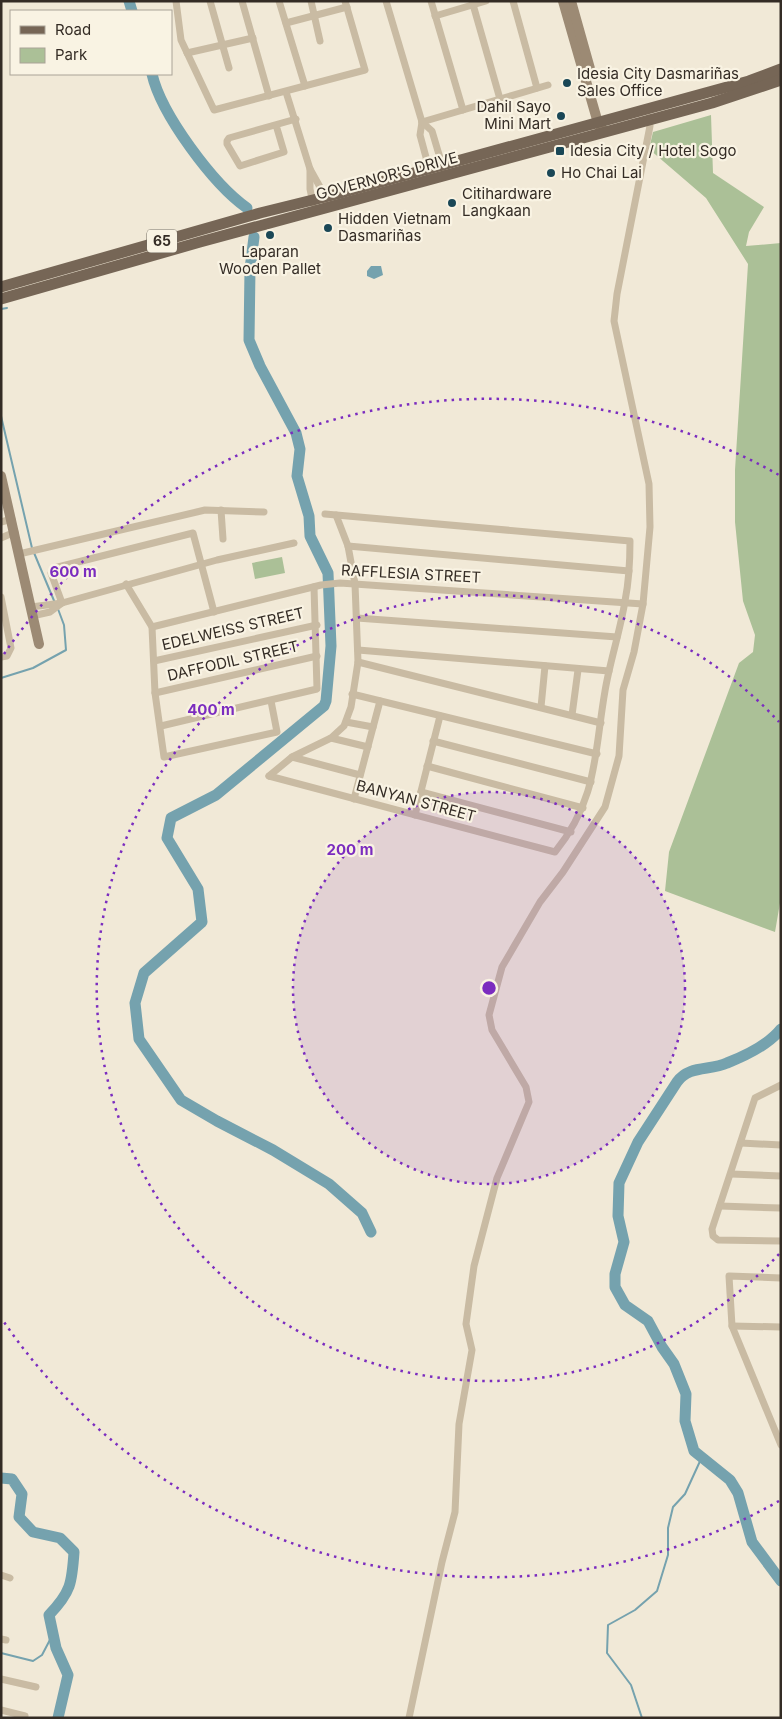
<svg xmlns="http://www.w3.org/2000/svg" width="782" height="1719" font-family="Inter,sans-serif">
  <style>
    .green { fill: #abc097 }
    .water { fill: #75a2ae }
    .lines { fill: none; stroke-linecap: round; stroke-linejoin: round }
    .stream { stroke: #75a2ae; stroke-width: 2 }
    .river { stroke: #75a2ae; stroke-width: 11 }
    .street { stroke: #c9bba3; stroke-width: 7 }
    .secondary { stroke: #9c8a74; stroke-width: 10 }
    .primary { stroke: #766656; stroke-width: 11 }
    .ring { fill: none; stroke: #7b2cbf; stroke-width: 2.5; stroke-dasharray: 2.5 5 }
    .poi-dot { fill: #1a4756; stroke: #f9f3e3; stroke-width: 2 }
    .labels { text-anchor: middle; stroke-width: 4.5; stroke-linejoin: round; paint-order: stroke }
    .shield { fill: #f9f3e3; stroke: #6f685e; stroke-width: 1 }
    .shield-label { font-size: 14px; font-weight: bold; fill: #342c25 }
    .poi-label { font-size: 15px; fill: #342c25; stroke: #f9f3e3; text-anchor: start }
    .street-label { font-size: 15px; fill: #342c25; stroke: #f9f3e3 }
    .centre { fill: #7b2cbf; stroke: #f9f3e3; stroke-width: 2.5 }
    .ring-label { font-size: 15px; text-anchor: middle; font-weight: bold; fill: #7b2cbf; stroke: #f9f3e3; stroke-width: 4.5; stroke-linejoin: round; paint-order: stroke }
  </style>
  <rect width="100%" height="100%" fill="#f1e9d7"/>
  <!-- green -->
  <g class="green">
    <path d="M711 115 713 173 764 207 749 232 746 246 781 243V897L775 932 665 891 669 852 739 663 753 652 755 635 743 601 735 522V470L748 264 706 198 649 149 653 132Z"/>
    <path d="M282 557 285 573 255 579 252 563Z"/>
  </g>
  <!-- water -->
  <path class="water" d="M371 266H381L383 275 374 279 367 276V271Z"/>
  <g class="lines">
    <!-- stream -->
    <g class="stream">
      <path d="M1 309 7 308"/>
      <path d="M1 416 32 548 55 603"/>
      <path d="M1 678 33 668 66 650 64 625 58 609"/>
      <path d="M1 1653 33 1661 42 1655 53 1634"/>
      <path d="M642 1718 631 1685 607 1653 608 1625 635 1610 657 1591 668 1555V1528L673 1507 685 1494 701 1459"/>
    </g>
    <!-- river -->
    <g class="river">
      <path d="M129 1 132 11"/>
      <path d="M152 74C161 114 213 184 247 208"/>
      <path d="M254 237 250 269 249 340 260 366 296 433 300 449 297 476 309 516 310 536 328 573 331 646 326 701 324 706 216 795 171 818 167 838 198 889 202 922 144 973 135 1003 139 1039 181 1100 217 1121 273 1150 329 1184 362 1213 371 1232"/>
      <path d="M781 1029C769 1044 745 1056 727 1063 710 1071 689 1065 677 1082L638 1142 619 1183 618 1216 624 1242 615 1274V1287L625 1305 648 1321 662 1347 674 1364 686 1394 685 1421 694 1451 730 1480 738 1493 752 1542 781 1581"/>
      <path d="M1 1478 12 1479 22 1494 19 1517 33 1532 60 1538 74 1552C72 1583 71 1592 49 1615L56 1648 68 1675 58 1718"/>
    </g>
    <!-- street -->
    <g class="street">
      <path d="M176 1 181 40 214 110 365 70 345 1"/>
      <path d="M210 1 229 68"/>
      <path d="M242 1 269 96"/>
      <path d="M279 1 305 86"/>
      <path d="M311 1 320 41"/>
      <path d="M386 1 422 122 420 135 430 172"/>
      <path d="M431 1 463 110"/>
      <path d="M472 1 500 99"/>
      <path d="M513 1 537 88"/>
      <path d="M435 16 486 1"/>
      <path d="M286 23 347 7"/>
      <path d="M187 53 253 38"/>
      <path d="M286 92 310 169 320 187 324 200"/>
      <path d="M422 122 548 85"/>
      <path d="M422 122 432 131 443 168"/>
      <path d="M276 125 284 152 240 166 227 144V141L229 138 296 119"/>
      <path d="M310 169V189L313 203"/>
      <path d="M221 510 223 539"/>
      <path d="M1 522 12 519"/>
      <path d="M1 538 15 532"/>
      <path d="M348 546 629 571"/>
      <path d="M19 554 205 510 264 512"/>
      <path d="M126 584 152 627 155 693 164 757 277 732 271 701"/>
      <path d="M1 597 11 648 7 656 1 657"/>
      <path d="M62 603 51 573 54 568 193 533 214 612"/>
      <path d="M31 607 62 603 217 560 294 543"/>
      <path d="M32 616 50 612 62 603"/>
      <path d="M357 618 617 637"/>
      <path d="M152 627 321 585 340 583 643 604"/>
      <path d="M358 650 609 671"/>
      <path d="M154 661 317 625"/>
      <path d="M358 662 601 723"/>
      <path d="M155 693 317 656"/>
      <path d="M352 694 597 754"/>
      <path d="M541 707 545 666"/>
      <path d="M572 715 578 670"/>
      <path d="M346 722 373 727"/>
      <path d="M161 726 317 689 314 587"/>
      <path d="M331 738 368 747"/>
      <path d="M433 741 591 782"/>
      <path d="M292 757 360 775"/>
      <path d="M427 766 583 808"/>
      <path d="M269 776 555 852C598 799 594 754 605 691 610 661 620 632 625 601 629 581 630 561 630 541L325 514"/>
      <path d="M269 776 292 757 331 738 344 726 351 707 358 662 355 584 348 546 336 515"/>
      <path d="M421 792 571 832"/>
      <path d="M354 799 380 701"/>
      <path d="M415 815 440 716"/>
      <path d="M781 1085 755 1098 712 1229 713 1236 718 1240 781 1241"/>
      <path d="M741 1143 781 1145"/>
      <path d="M731 1174 781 1176"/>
      <path d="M720 1206 781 1208"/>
      <path d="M781 1278 729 1276 732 1326 781 1445"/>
      <path d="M732 1326 781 1327"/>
      <path d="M1 1575 10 1578"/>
      <path d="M1 1639 6 1640"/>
      <path d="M1 1679 36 1687"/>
      <path d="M1 1710 25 1716"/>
      <path d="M409 1718 442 1562 455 1512 459 1424 472 1350 466 1324 474 1266 497 1178 529 1102 526 1087 492 1030 489 1015 502 967 540 902 563 872 605 807 619 756 623 690 634 652 643 604 650 527 649 484 614 321 617 294 650 126 649 118"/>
    </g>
    <!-- secondary -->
    <g class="secondary">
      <path d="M563 1 598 123 602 129"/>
      <path d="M571 1 591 72"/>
      <path d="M1 476 39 644"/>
    </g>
    <!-- primary -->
    <g class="primary">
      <path d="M1 287 260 213 337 194 749 81 781 69"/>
      <path d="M1 299 200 242 712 103 781 80"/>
    </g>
  </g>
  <!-- distance rings -->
  <circle cx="489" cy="988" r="196" fill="#7b2cbf" fill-opacity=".12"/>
  <g class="ring">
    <circle cx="489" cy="988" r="196"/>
    <path d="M779 1254A393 393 0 1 1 779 722"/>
    <path d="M779 1501A589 589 0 0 1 4 1322M4 654A589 589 0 0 1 779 475"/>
  </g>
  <!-- markers -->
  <g class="poi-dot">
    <circle cx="567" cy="83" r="5"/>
    <circle cx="561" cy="116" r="5"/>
    <rect x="555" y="146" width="10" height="10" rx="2.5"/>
    <circle cx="551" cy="173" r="5"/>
    <circle cx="452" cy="203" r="5"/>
    <circle cx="328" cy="228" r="5"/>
    <circle cx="270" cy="235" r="5"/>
  </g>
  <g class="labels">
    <!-- shield labels -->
    <rect class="shield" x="147" y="229.5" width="30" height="23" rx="4"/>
    <g class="shield-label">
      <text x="162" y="246">65</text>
    </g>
    <!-- poi labels -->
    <g class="poi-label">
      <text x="577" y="79">Idesia City Dasmariñas<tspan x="577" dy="17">Sales Office</tspan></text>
      <text x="551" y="112" text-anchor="end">Dahil Sayo<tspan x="551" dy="17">Mini Mart</tspan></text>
      <text x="570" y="156">Idesia City / Hotel Sogo</text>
      <text x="561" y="178">Ho Chai Lai</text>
      <text x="462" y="199">Citihardware<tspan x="462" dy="17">Langkaan</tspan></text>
      <text x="338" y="224">Hidden Vietnam<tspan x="338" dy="17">Dasmariñas</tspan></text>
      <text x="270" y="257" text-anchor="middle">Laparan<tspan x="270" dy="17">Wooden Pallet</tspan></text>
    </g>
    <!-- street labels -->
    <g class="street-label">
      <text transform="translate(387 176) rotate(-15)" y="5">GOVERNOR'S DRIVE</text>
      <text transform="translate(411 574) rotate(3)" y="5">RAFFLESIA STREET</text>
      <text transform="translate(233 629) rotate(-13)" y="5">EDELWEISS STREET</text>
      <text transform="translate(233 661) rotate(-13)" y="5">DAFFODIL STREET</text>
      <text transform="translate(416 801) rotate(15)" y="5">BANYAN STREET</text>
    </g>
  </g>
  <circle cx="489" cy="988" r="8" class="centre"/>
  <g class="ring-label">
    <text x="73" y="577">600 m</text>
    <text x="211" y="715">400 m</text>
    <text x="350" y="855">200 m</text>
  </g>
  <!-- border -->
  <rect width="782" height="1719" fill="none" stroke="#342c25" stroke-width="5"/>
  <!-- legend -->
  <rect x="10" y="10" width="162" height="65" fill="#f9f3e3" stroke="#aaa397"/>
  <rect x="20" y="26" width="25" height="8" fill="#766656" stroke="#aaa397"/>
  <text x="55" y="35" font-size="15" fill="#342c25">Road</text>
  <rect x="20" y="48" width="25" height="15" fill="#abc097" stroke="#aaa397"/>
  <text x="55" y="60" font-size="15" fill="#342c25">Park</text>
</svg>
